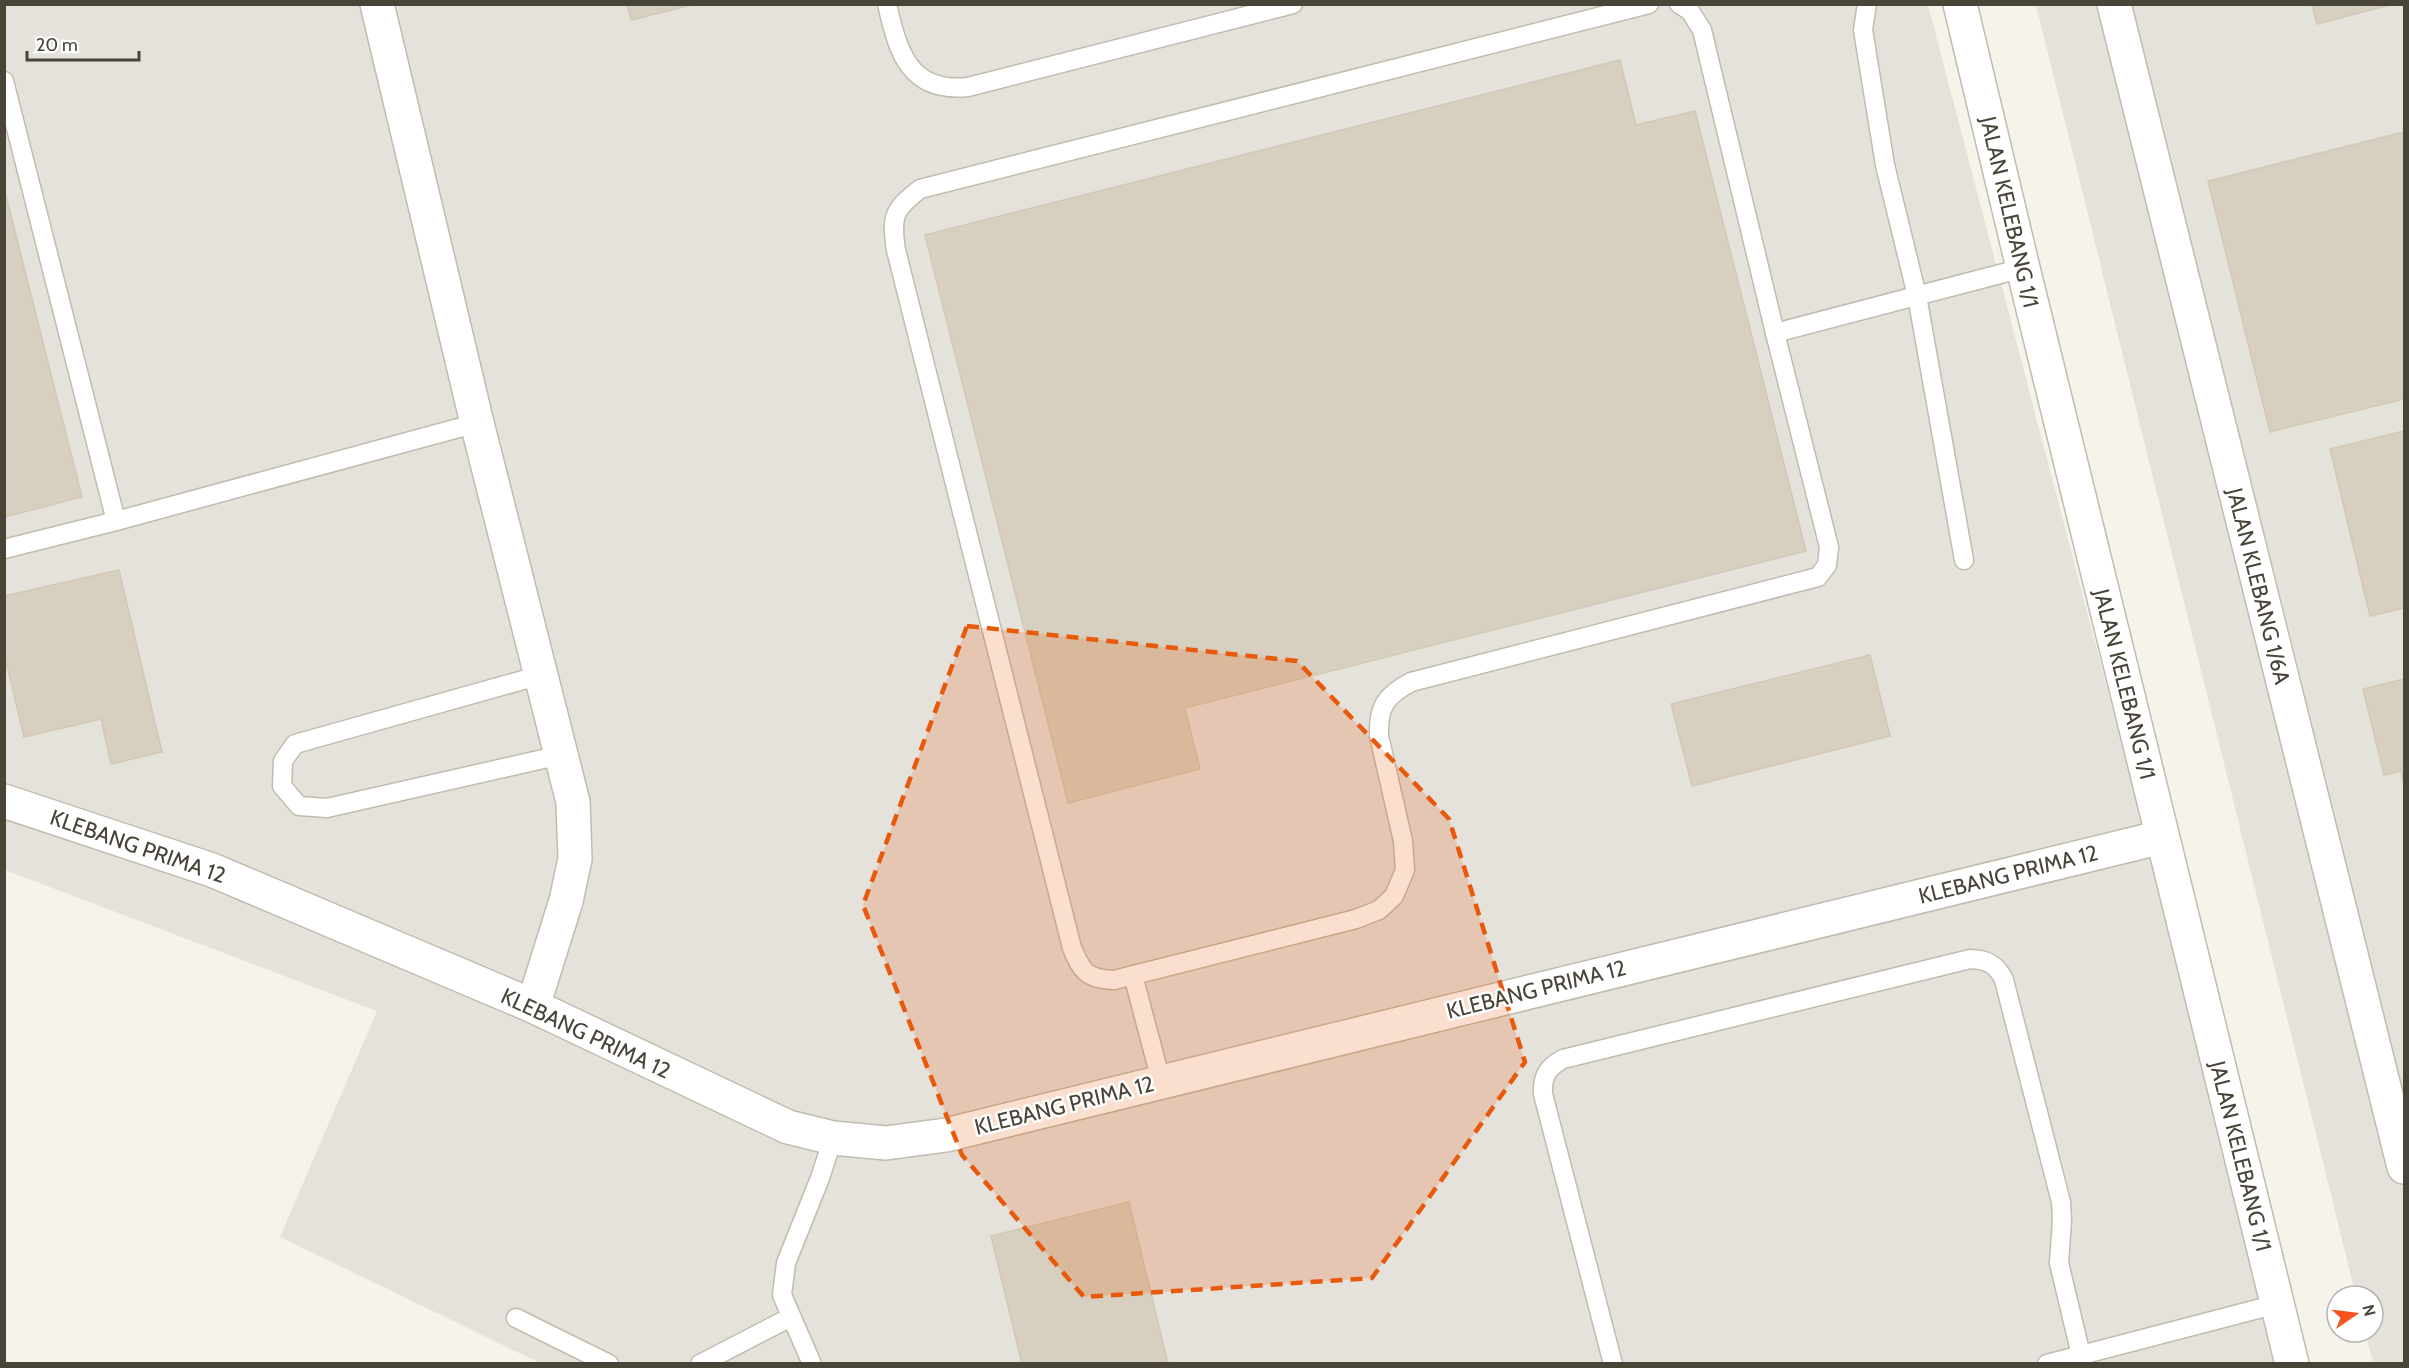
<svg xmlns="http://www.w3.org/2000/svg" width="2409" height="1368" font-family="Cabin,sans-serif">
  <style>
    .industrial { fill: #e5e2dc }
    .building { fill: #d7d0c0; stroke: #d2c8b3; stroke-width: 1.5 }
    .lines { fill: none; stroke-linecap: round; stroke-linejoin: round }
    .service-casing { stroke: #c1bcad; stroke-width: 21 }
    .minor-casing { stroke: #c1bcad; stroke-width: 36 }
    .tertiary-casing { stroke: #c1bcad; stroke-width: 36 }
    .service { stroke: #fff; stroke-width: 18 }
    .minor { stroke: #fff; stroke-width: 33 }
    .tertiary { stroke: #fff; stroke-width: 33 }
    .marked { fill: #e8590c; fill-opacity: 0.2; stroke: #e8590c; stroke-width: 4.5; stroke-dasharray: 12 8; stroke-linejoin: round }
    .labels { text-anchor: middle; stroke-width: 5; stroke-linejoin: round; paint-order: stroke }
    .street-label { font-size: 22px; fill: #494438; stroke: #fff }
  </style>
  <rect width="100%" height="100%" fill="#f5f3ea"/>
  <!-- industrial -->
  <g class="industrial">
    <path d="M4 5H1928L2284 1363H540L280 1237 377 1011 5 870Z"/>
    <path d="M2036 5H2404V1363H2373L2365 1332H2373V1296H2356Z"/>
  </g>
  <!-- building -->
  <g class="building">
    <path d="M627 4H695L631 20Z"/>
    <path d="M2312 4H2393L2317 24Z"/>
    <path d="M1620 60 1636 125 1695 111 1806 551 1185 708 1200 769 1068 803 925 235Z"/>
    <path d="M2404 132V399L2270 432 2208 181Z"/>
    <path d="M4 188 82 497 4 517Z"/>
    <path d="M2404 431V608L2370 616 2330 449Z"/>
    <path d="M119 570 162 752 111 764 101 719 24 737 4 653V596Z"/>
    <path d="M1870 655 1890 736 1692 786 1671 704Z"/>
    <path d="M2404 679V785L2401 771 2384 775 2363 689Z"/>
    <path d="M1129 1202 1168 1364H1022L991 1236Z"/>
  </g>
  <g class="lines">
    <!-- service casing -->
    <g class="service-casing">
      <g id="service">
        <path d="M887 4C898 52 909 93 968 87L1293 4"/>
        <path d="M1649 4 920 189C893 210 891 217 896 250L1072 948C1082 972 1087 979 1114 980L1356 919 1379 910 1394 896 1405 870 1403 841 1379 736C1378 707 1385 696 1411 682L1818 577 1827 565 1829 547 1775 333 2023 268"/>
        <path d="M1679 4 1690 11 1702 30 1775 333"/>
        <path d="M1867 4 1863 30 1885 165 1917 296 1964 560"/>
        <path d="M4 81 116 521"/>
        <path d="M4 549 116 521 477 423"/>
        <path d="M541 675 295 744 283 761 282 786 299 806 327 808 561 755"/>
        <path d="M1133 975 1161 1081"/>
        <path d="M516 1318 609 1364"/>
        <path d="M700 1364 791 1317"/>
        <path d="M812 1364 782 1295 786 1263 820 1178 833 1138"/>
        <path d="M1613 1364 1543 1094C1542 1076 1548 1067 1563 1059L1970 959C1987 959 1997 965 2004 980L2061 1202 2062 1220 2059 1263 2081 1355"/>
        <path d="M2047 1364 2277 1304"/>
      </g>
    </g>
    <!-- minor casing -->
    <g class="minor-casing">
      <g id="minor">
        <path d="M377 4 477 423 573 802 575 859 566 901 533 1006"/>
        <path d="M2114 4 2404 1167"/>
        <path d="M4 801 212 870 533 1006 788 1127 833 1138 886 1143 946 1135 2162 837"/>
      </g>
    </g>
    <!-- tertiary casing -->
    <g class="tertiary-casing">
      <path id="tertiary" d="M1960 4 2023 268 2292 1364"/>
    </g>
    <!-- service -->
    <use href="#service" class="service"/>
    <!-- minor -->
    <use href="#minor" class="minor"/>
    <!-- tertiary -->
    <use href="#tertiary" class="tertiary"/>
  </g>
  <!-- marked area -->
  <path class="marked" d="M967 626 1297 661 1449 819 1525 1062 1372 1278 1084 1297 962 1155 863 905Z"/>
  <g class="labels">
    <!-- street labels -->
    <g class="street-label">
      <text transform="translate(2010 212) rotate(77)" y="8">JALAN KELEBANG 1/1</text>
      <text transform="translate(2259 586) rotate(76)" y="8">JALAN KLEBANG 1/6A</text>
      <text transform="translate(2125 684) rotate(76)" y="8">JALAN KELEBANG 1/1</text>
      <text transform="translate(138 846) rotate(19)" y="8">KLEBANG PRIMA 12</text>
      <text transform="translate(2008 874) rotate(-14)" y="8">KLEBANG PRIMA 12</text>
      <text transform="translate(1536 989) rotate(-14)" y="8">KLEBANG PRIMA 12</text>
      <text transform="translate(586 1033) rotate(25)" y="8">KLEBANG PRIMA 12</text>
      <text transform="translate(1064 1105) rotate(-14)" y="8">KLEBANG PRIMA 12</text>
      <text transform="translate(2241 1156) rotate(76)" y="8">JALAN KELEBANG 1/1</text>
    </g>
  </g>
  <!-- border -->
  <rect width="2409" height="1368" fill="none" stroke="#494438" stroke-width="12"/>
  <!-- north arrow -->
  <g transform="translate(2355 1314) rotate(76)"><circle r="28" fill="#ffffff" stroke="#b6b4af" stroke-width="1.5"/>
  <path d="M0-4.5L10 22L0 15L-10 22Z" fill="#fa521d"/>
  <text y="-9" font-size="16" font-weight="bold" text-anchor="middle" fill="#494438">N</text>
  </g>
  <!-- scale -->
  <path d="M27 51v9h112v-9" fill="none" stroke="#494438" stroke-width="3"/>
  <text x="36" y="51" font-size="18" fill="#494438" stroke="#ffffff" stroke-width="4.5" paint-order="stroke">20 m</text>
</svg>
